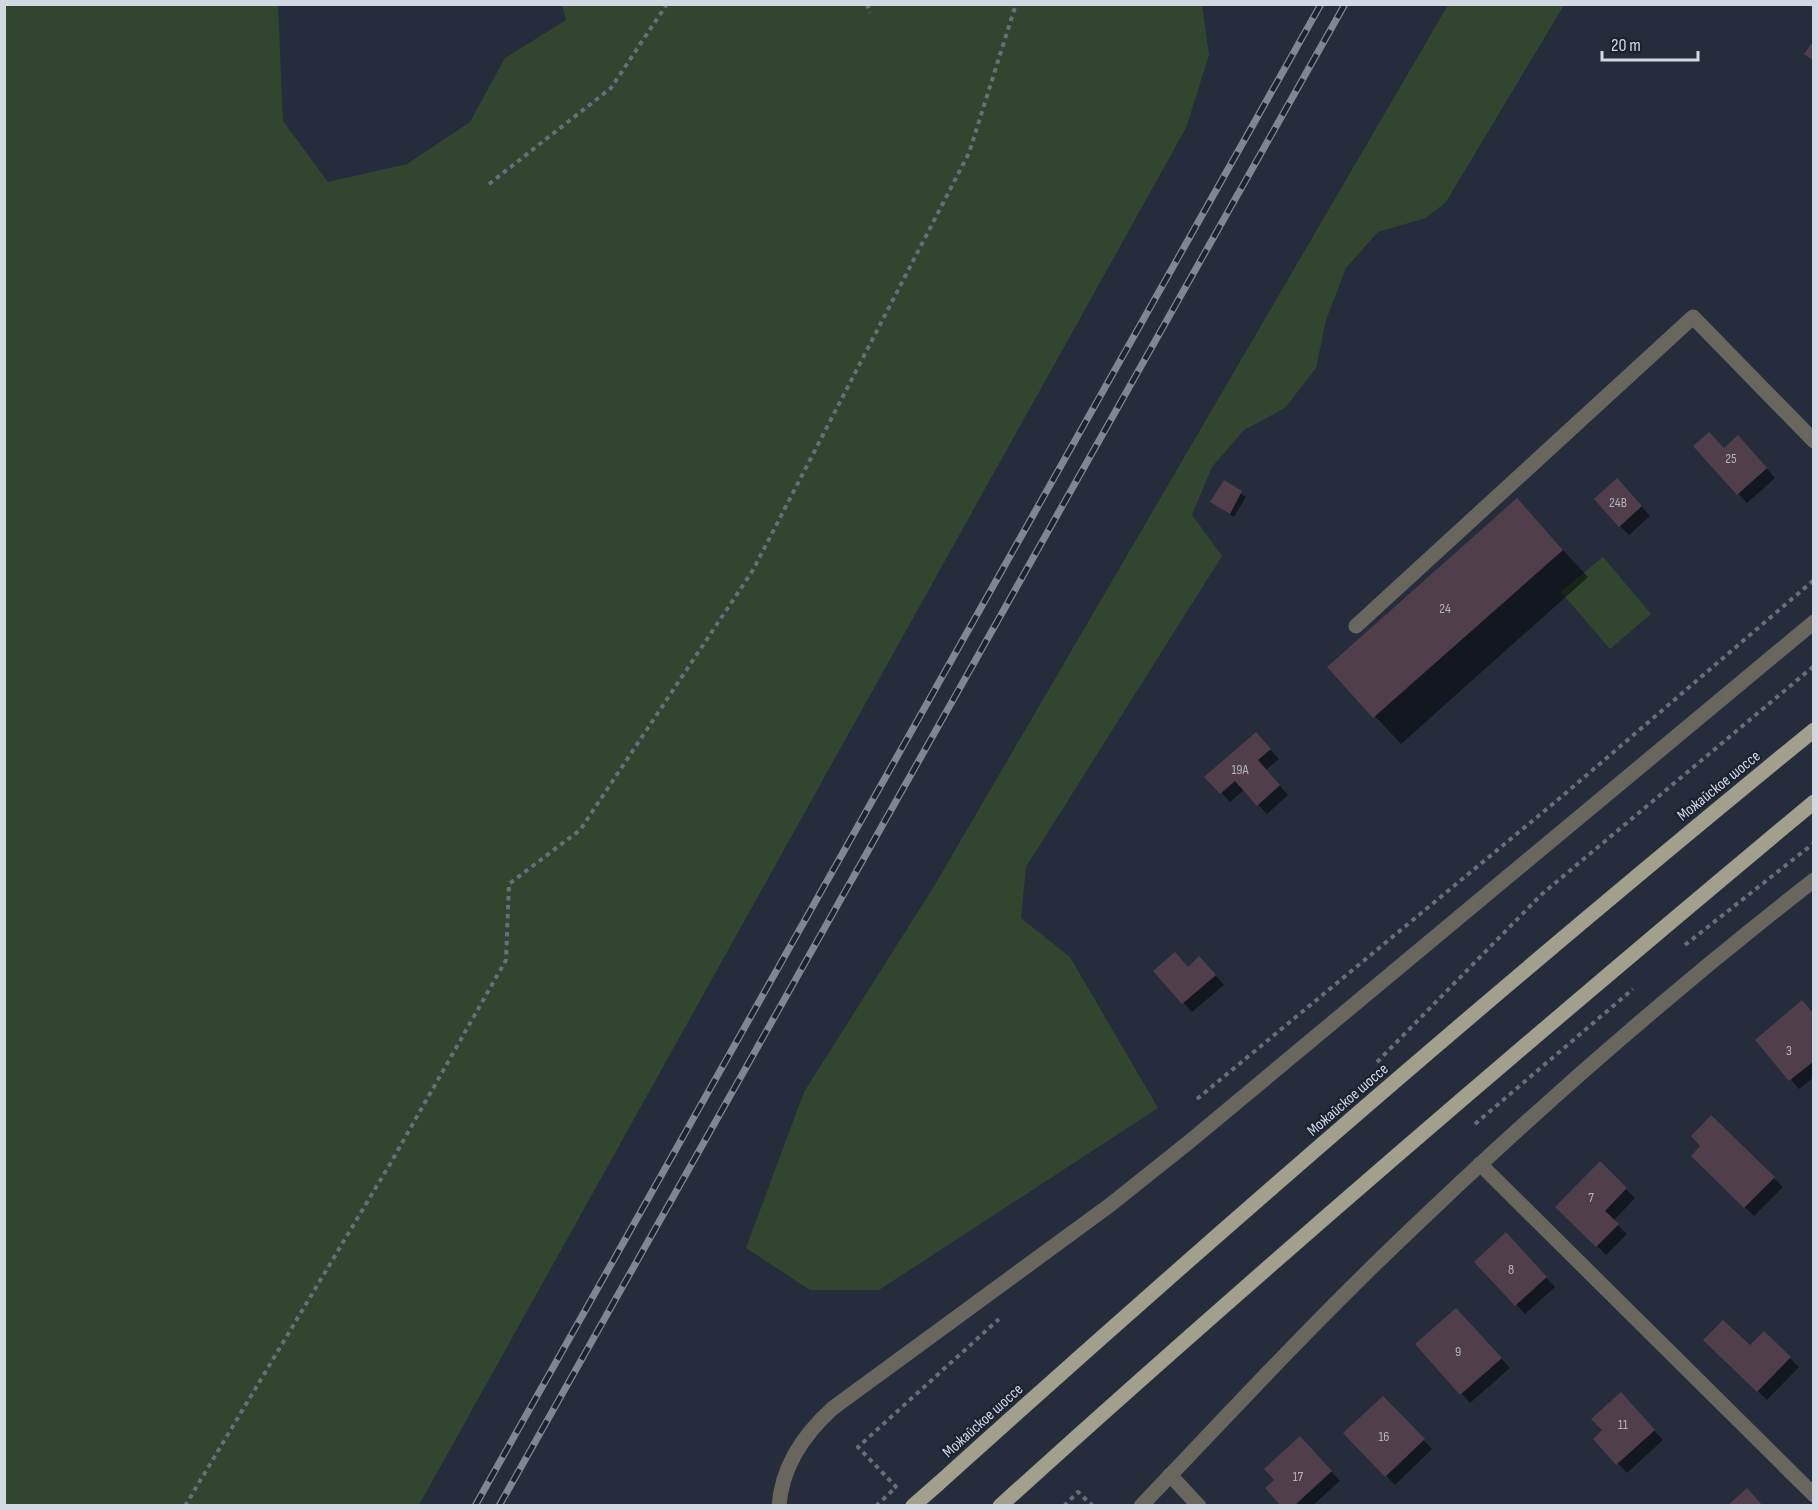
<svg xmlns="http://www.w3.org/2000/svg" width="1818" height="1510" font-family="'Sofia Sans Condensed',sans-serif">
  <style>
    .green { fill: #32452f }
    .shadow { fill: #0007 }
    .building { fill: #503e4b }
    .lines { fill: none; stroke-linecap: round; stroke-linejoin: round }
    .path { stroke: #676f7c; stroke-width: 4; stroke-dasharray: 4.5 4.5; stroke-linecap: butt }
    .lane { stroke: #68665d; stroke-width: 15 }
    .street { stroke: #68665d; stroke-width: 15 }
    .primary { stroke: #a29f8d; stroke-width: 15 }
    .rail-casing { stroke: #808793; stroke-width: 7 }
    .rail { stroke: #1b2332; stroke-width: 4.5; stroke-dasharray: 14; stroke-linecap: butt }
    .path-bridge { stroke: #676f7c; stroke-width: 4; stroke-dasharray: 4.5 4.5; stroke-linecap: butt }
    .primary-bridge { stroke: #a29f8d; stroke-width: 15 }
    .labels { text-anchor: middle; stroke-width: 4.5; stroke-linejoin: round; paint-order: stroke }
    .number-label { font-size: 14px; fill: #b2b2bc }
    .street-label { font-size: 16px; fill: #d2d8e2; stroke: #1b2332 }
  </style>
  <rect width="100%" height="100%" fill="#252d3c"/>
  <!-- green -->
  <g class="green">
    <path d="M5 4 278 5 283 121 328 182 407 164 470 122 505 58 566 20 562 5H1202L1209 55 1186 128 419 1505H5Z"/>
    <path d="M1448 5H1564L1446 202 1426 218 1378 232 1346 268 1326 320 1316 368 1285 408 1244 430 1212 467 1192 515 1222 556 1026 867 1021 918 1070 957 1158 1108 879 1290H810L746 1248 804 1092 933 888Z"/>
    <path d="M1603 557 1651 614 1610 649 1561 592Z"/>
  </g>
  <!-- shadow -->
  <g class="shadow">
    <path d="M1695 446 1724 450 1747 446 1775 478 1747 503Z"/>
    <path d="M1224 482 1246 497 1234 517 1212 502Z"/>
    <path d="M1626 489 1650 516 1629 535 1620 526Z"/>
    <path d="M1517 500 1588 577 1401 744 1329 667Z"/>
    <path d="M1264 743 1279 759 1266 770 1288 795 1267 814 1244 790 1230 802 1207 777Z"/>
    <path d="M1208 967 1224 985 1192 1012 1155 971Z"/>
    <path d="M1814 1014V1077L1799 1089 1757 1040Z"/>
    <path d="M1711 1117 1783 1187 1754 1216 1693 1156 1702 1146Z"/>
    <path d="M1600 1163 1635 1198 1613 1221 1627 1234 1606 1255 1557 1207Z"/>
    <path d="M1515 1243 1555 1287 1525 1314 1477 1262Z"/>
    <path d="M1465 1319 1510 1368 1470 1403 1417 1345Z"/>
    <path d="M1764 1333 1799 1367 1767 1400 1705 1340 1750 1348Z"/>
    <path d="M1383 1398 1432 1449 1395 1485 1345 1433Z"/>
    <path d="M1629 1403 1663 1440 1627 1473 1595 1439Z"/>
    <path d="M1309 1447 1340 1481 1312 1506H1283Z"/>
  </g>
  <!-- building -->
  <g class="building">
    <path d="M1814 40V61L1804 54Z"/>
    <path d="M1709 432 1724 448 1738 435 1767 468 1737 495 1693 446Z"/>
    <path d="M1617 478 1642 506 1619 527 1594 499Z"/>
    <path d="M1224 480 1242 491 1230 514 1210 502Z"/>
    <path d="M1517 498 1563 550 1373 718 1327 667Z"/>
    <path d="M1256 732 1271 749 1258 760 1280 785 1257 806 1235 781 1220 794 1204 777Z"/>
    <path d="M1175 952 1188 967 1199 956 1216 975 1182 1004 1153 971Z"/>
    <path d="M1802 1000 1814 1014V1061L1789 1081 1755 1040Z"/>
    <path d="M1711 1115 1775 1177 1744 1208 1691 1156 1700 1146 1691 1136Z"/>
    <path d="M1600 1161 1627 1188 1605 1211 1619 1224 1596 1247 1555 1207Z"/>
    <path d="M1506 1232 1547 1277 1515 1306 1474 1262Z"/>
    <path d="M1456 1308 1502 1358 1460 1395 1415 1344Z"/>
    <path d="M1723 1320 1750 1345 1764 1331 1791 1357 1757 1392 1703 1340Z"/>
    <path d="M1621 1392 1655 1430 1616 1465 1593 1439 1602 1430 1591 1419Z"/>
    <path d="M1383 1396 1425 1439 1385 1477 1343 1433Z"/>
    <path d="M1300 1436 1332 1471 1294 1506H1281L1265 1488 1274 1480 1264 1469Z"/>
    <path d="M1747 1488 1763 1506H1727Z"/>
  </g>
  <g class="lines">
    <!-- path -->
    <g class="path">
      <path d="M867 4 870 13"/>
      <path d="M489 184 611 88 667 4"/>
      <path d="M1685 945 1814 843"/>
      <path d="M1377 1062 1542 894 1814 666"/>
      <path d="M1197 1099 1560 798 1814 580"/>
      <path d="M1475 1124 1633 989"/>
      <path d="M897 1488 858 1447 999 1319"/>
      <path d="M185 1506 390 1164 506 960 509 884 580 830 753 570 969 153 1016 4"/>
      <path d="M1064 1506 1078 1492 1093 1506"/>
    </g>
    <!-- lane -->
    <path class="lane" d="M1356 626 1693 317 1814 441"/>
    <!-- street -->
    <g class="street">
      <path d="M1480 1164 1814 1495"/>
      <path d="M1170 1475 1199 1506"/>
      <path d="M779 1506C782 1465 804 1434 833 1408L1110 1205 1189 1142 1814 622"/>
      <path d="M1141 1506C1226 1417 1310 1326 1399 1241 1531 1114 1669 993 1814 880"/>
    </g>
    <!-- primary -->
    <g class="primary">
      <path d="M938 1484C1224 1226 1515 974 1814 730"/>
      <path d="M1000 1506C1266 1265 1538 1032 1814 802"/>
    </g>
    <!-- rail casing -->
    <g class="rail-casing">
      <g id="rail">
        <path d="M475 1506 1321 4"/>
        <path d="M499 1506 1345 4"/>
      </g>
    </g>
    <!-- rail -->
    <use href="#rail" class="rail"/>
    <!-- path-bridge -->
    <path class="path-bridge" d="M876 1506 893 1490"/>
    <!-- primary-bridge -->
    <path class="primary-bridge" d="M913 1506 938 1484"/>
  </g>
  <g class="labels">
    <!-- number labels -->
    <g class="number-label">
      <text x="1731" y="463">25</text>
      <text x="1618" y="507">24В</text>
      <text x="1445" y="613">24</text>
      <text x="1240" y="774">19А</text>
      <text x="1789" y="1055">3</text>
      <text x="1591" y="1202">7</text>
      <text x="1511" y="1274">8</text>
      <text x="1458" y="1356">9</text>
      <text x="1623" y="1429">11</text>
      <text x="1384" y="1441">16</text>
      <text x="1298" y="1481">17</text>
    </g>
    <!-- street labels -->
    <g class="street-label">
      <text transform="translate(1718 785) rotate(-39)" y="6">Можайское шоссе</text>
      <text transform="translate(1347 1099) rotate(-41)" y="6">Можайское шоссе</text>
      <text transform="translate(982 1420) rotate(-42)" y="6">Можайское шоссе</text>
    </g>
  </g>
  <!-- border -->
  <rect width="1818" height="1510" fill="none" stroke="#d2d8e2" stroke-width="12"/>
  <!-- scale -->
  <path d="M1602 51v9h96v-9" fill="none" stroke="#d2d8e2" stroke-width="3"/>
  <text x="1611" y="51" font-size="18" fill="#d2d8e2" stroke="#1b2332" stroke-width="4.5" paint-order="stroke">20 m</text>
</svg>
